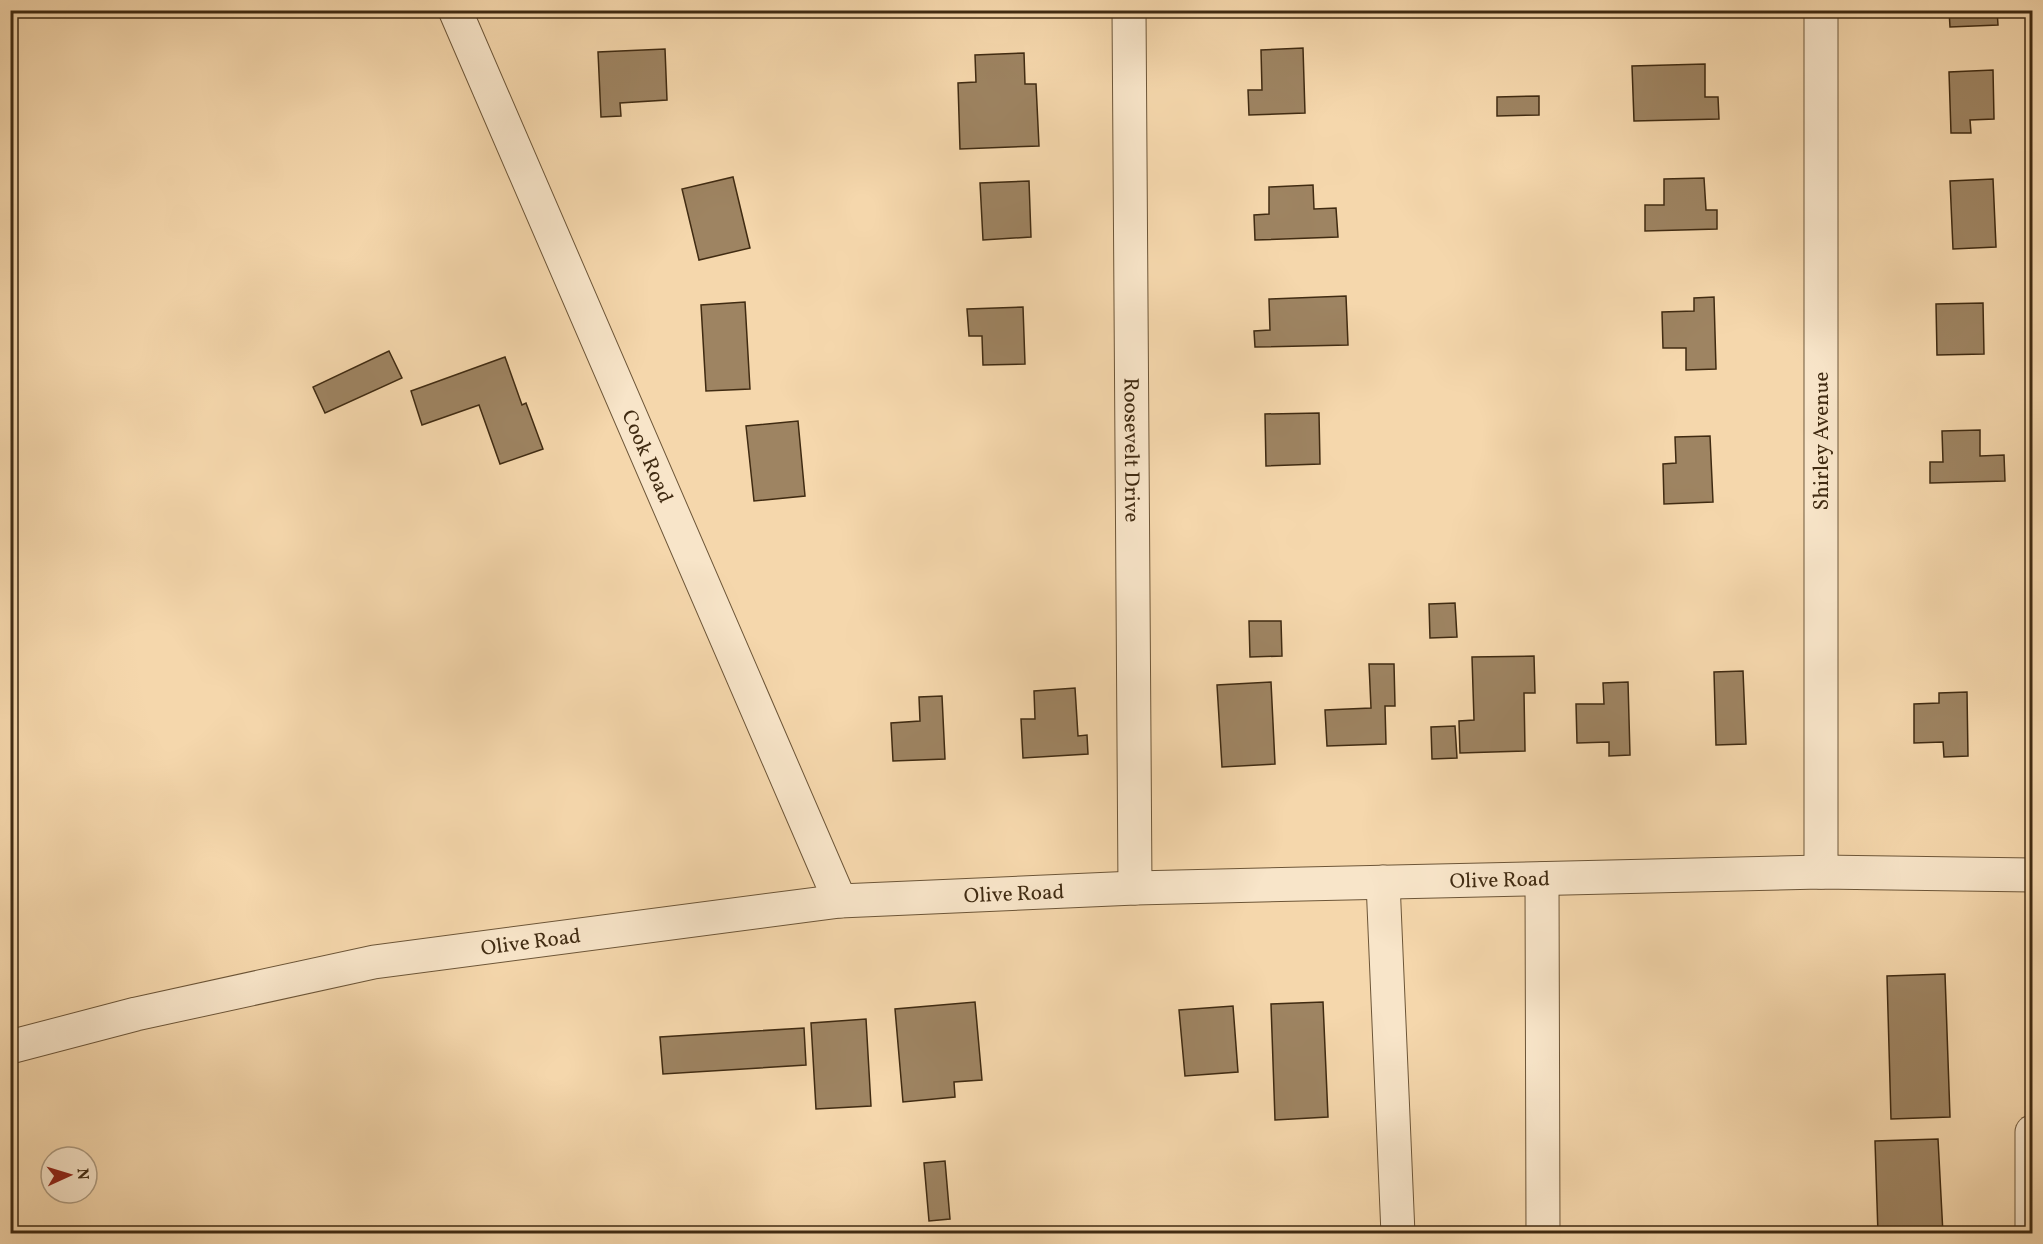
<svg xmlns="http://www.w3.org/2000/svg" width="2043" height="1244" font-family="Vollkorn,serif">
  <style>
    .building { fill: #9e8462; stroke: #402b12; stroke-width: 1.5 }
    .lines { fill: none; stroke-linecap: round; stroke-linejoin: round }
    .minor-casing { stroke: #6d5638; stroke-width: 35 }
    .minor { stroke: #f8e5c9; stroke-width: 33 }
    .labels { text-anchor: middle; stroke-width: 4.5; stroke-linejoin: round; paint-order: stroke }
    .street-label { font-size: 21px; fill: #402b12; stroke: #f8e5c9 }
  </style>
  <rect width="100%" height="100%" fill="#f5d7ac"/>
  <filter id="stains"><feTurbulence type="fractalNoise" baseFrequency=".00333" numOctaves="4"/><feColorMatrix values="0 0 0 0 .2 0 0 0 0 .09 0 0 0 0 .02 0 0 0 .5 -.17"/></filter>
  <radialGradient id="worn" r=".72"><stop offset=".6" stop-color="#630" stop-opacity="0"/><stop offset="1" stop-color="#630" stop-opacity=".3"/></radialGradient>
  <!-- building -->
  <g class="building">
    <path d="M814 10H854V14L814 16Z"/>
    <path d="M1949 10H1997L1998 25 1950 27Z"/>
    <path d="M1303 48 1305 113 1249 115 1248 90H1262L1261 50Z"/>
    <path d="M665 49 667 100 620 103 621 116 601 117 598 52Z"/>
    <path d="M1024 53 1025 84H1036L1039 146 960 149 958 83 976 82 975 55Z"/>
    <path d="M1705 64V97H1718L1719 119 1634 121 1632 66Z"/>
    <path d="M1993 70 1994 119 1970 120 1971 133H1951L1949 72Z"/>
    <path d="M1539 96V115L1497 116V97Z"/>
    <path d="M733 177 750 248 699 260 682 189Z"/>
    <path d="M1704 178 1706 210H1717V229L1645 231V205H1664V179Z"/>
    <path d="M1993 179 1996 247 1953 249 1950 181Z"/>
    <path d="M1029 181 1031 237 983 240 980 183Z"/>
    <path d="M1313 185 1314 209 1336 208 1338 237 1255 240 1254 215 1269 214V187Z"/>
    <path d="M1346 296 1348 345 1255 347 1254 331 1270 330 1269 299Z"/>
    <path d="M1714 297 1716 369 1686 370V348H1663L1662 312 1694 311V298Z"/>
    <path d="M745 302 750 389 706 391 701 305Z"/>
    <path d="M1983 303 1984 354 1937 355 1936 304Z"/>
    <path d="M1023 307 1025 364 983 365 982 336H969L967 309Z"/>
    <path d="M389 351 402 378 325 413 313 387Z"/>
    <path d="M505 357 522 405 526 403 543 449 500 464 479 405 422 425 411 391Z"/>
    <path d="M1319 413 1320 464 1266 466 1265 414Z"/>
    <path d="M798 421 805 496 754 501 746 426Z"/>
    <path d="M1980 430V456L2004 455 2005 481 1930 483V462H1943L1942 431Z"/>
    <path d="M1710 436 1713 502 1664 504 1663 464 1676 463 1675 437Z"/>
    <path d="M1455 603 1457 637 1430 638 1429 604Z"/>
    <path d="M1249 621H1281L1282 656 1250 657Z"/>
    <path d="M1534 656 1535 693H1524L1525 751 1460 753 1459 721 1474 720 1472 657Z"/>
    <path d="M1369 664H1394L1395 706H1385L1386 744 1327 746 1325 710 1371 708Z"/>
    <path d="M1743 671 1746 744 1716 745 1714 672Z"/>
    <path d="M1271 682 1275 764 1222 767 1217 685Z"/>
    <path d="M1628 682 1630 755 1609 756V742L1577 743 1576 704H1604L1603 683Z"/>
    <path d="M1075 688 1078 736 1087 735 1088 754 1023 758 1021 719H1035L1034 691Z"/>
    <path d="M1967 692 1968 756 1944 757 1943 742 1914 743V704L1939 703V693Z"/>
    <path d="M942 696 945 759 893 761 891 723 920 721 919 697Z"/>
    <path d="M1455 726 1457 758 1432 759 1431 727Z"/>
    <path d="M1945 974 1950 1117 1891 1119 1887 976Z"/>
    <path d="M975 1002 982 1080 954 1082 955 1097 903 1102 895 1009Z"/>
    <path d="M1323 1002 1328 1117 1275 1120 1271 1004Z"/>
    <path d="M1233 1006 1238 1072 1185 1076 1179 1010Z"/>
    <path d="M866 1019 871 1106 816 1109 811 1023Z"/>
    <path d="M804 1028 806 1065 663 1074 660 1037Z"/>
    <path d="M1938 1139 1943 1234H1878L1875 1141Z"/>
    <path d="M945 1161 950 1219 929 1221 924 1163Z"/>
  </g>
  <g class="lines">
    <!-- minor casing -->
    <g class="minor-casing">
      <g id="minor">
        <path id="s1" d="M455 10 840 901"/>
        <path id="s2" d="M1129 10 1135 888"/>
        <path d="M1821 10V872"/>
        <path d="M1542 879 1543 1234"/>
        <path d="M1383 882 1398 1234"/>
        <path id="s3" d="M10 1047 136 1014 374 962 840 901 1135 888 1821 872 2032 875"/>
        <path d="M2032 1234V1132"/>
      </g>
    </g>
    <!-- minor -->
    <use href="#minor" class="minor"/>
  </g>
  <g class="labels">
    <!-- street labels -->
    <g class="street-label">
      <text transform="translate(1821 441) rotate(-90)" y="7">Shirley Avenue</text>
      <text dy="7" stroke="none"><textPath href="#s2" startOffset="440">Roosevelt Drive</textPath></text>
      <text dy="7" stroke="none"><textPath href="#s1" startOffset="486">Cook Road</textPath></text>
      <text dy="7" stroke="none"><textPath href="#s3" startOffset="1504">Olive Road</textPath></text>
      <text dy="7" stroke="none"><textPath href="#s3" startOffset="1018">Olive Road</textPath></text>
      <text dy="7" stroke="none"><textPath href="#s3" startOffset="532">Olive Road</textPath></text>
    </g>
  </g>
  <!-- margin -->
  <rect width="2043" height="1244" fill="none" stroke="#f5d7ac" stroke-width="36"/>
  <rect x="12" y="12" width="2019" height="1220" fill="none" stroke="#402b12" stroke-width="3"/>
  <rect x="18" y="18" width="2007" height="1208" fill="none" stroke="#402b12" stroke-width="1.5"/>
  <!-- north arrow -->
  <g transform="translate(69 1175) rotate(86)"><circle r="28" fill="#f8e5c9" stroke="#ae9b80" stroke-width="1.5"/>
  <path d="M0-4.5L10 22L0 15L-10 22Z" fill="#8f2418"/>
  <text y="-9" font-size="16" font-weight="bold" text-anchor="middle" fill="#402b12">N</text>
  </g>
  <rect width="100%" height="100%" filter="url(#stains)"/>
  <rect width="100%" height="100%" fill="url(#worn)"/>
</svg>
